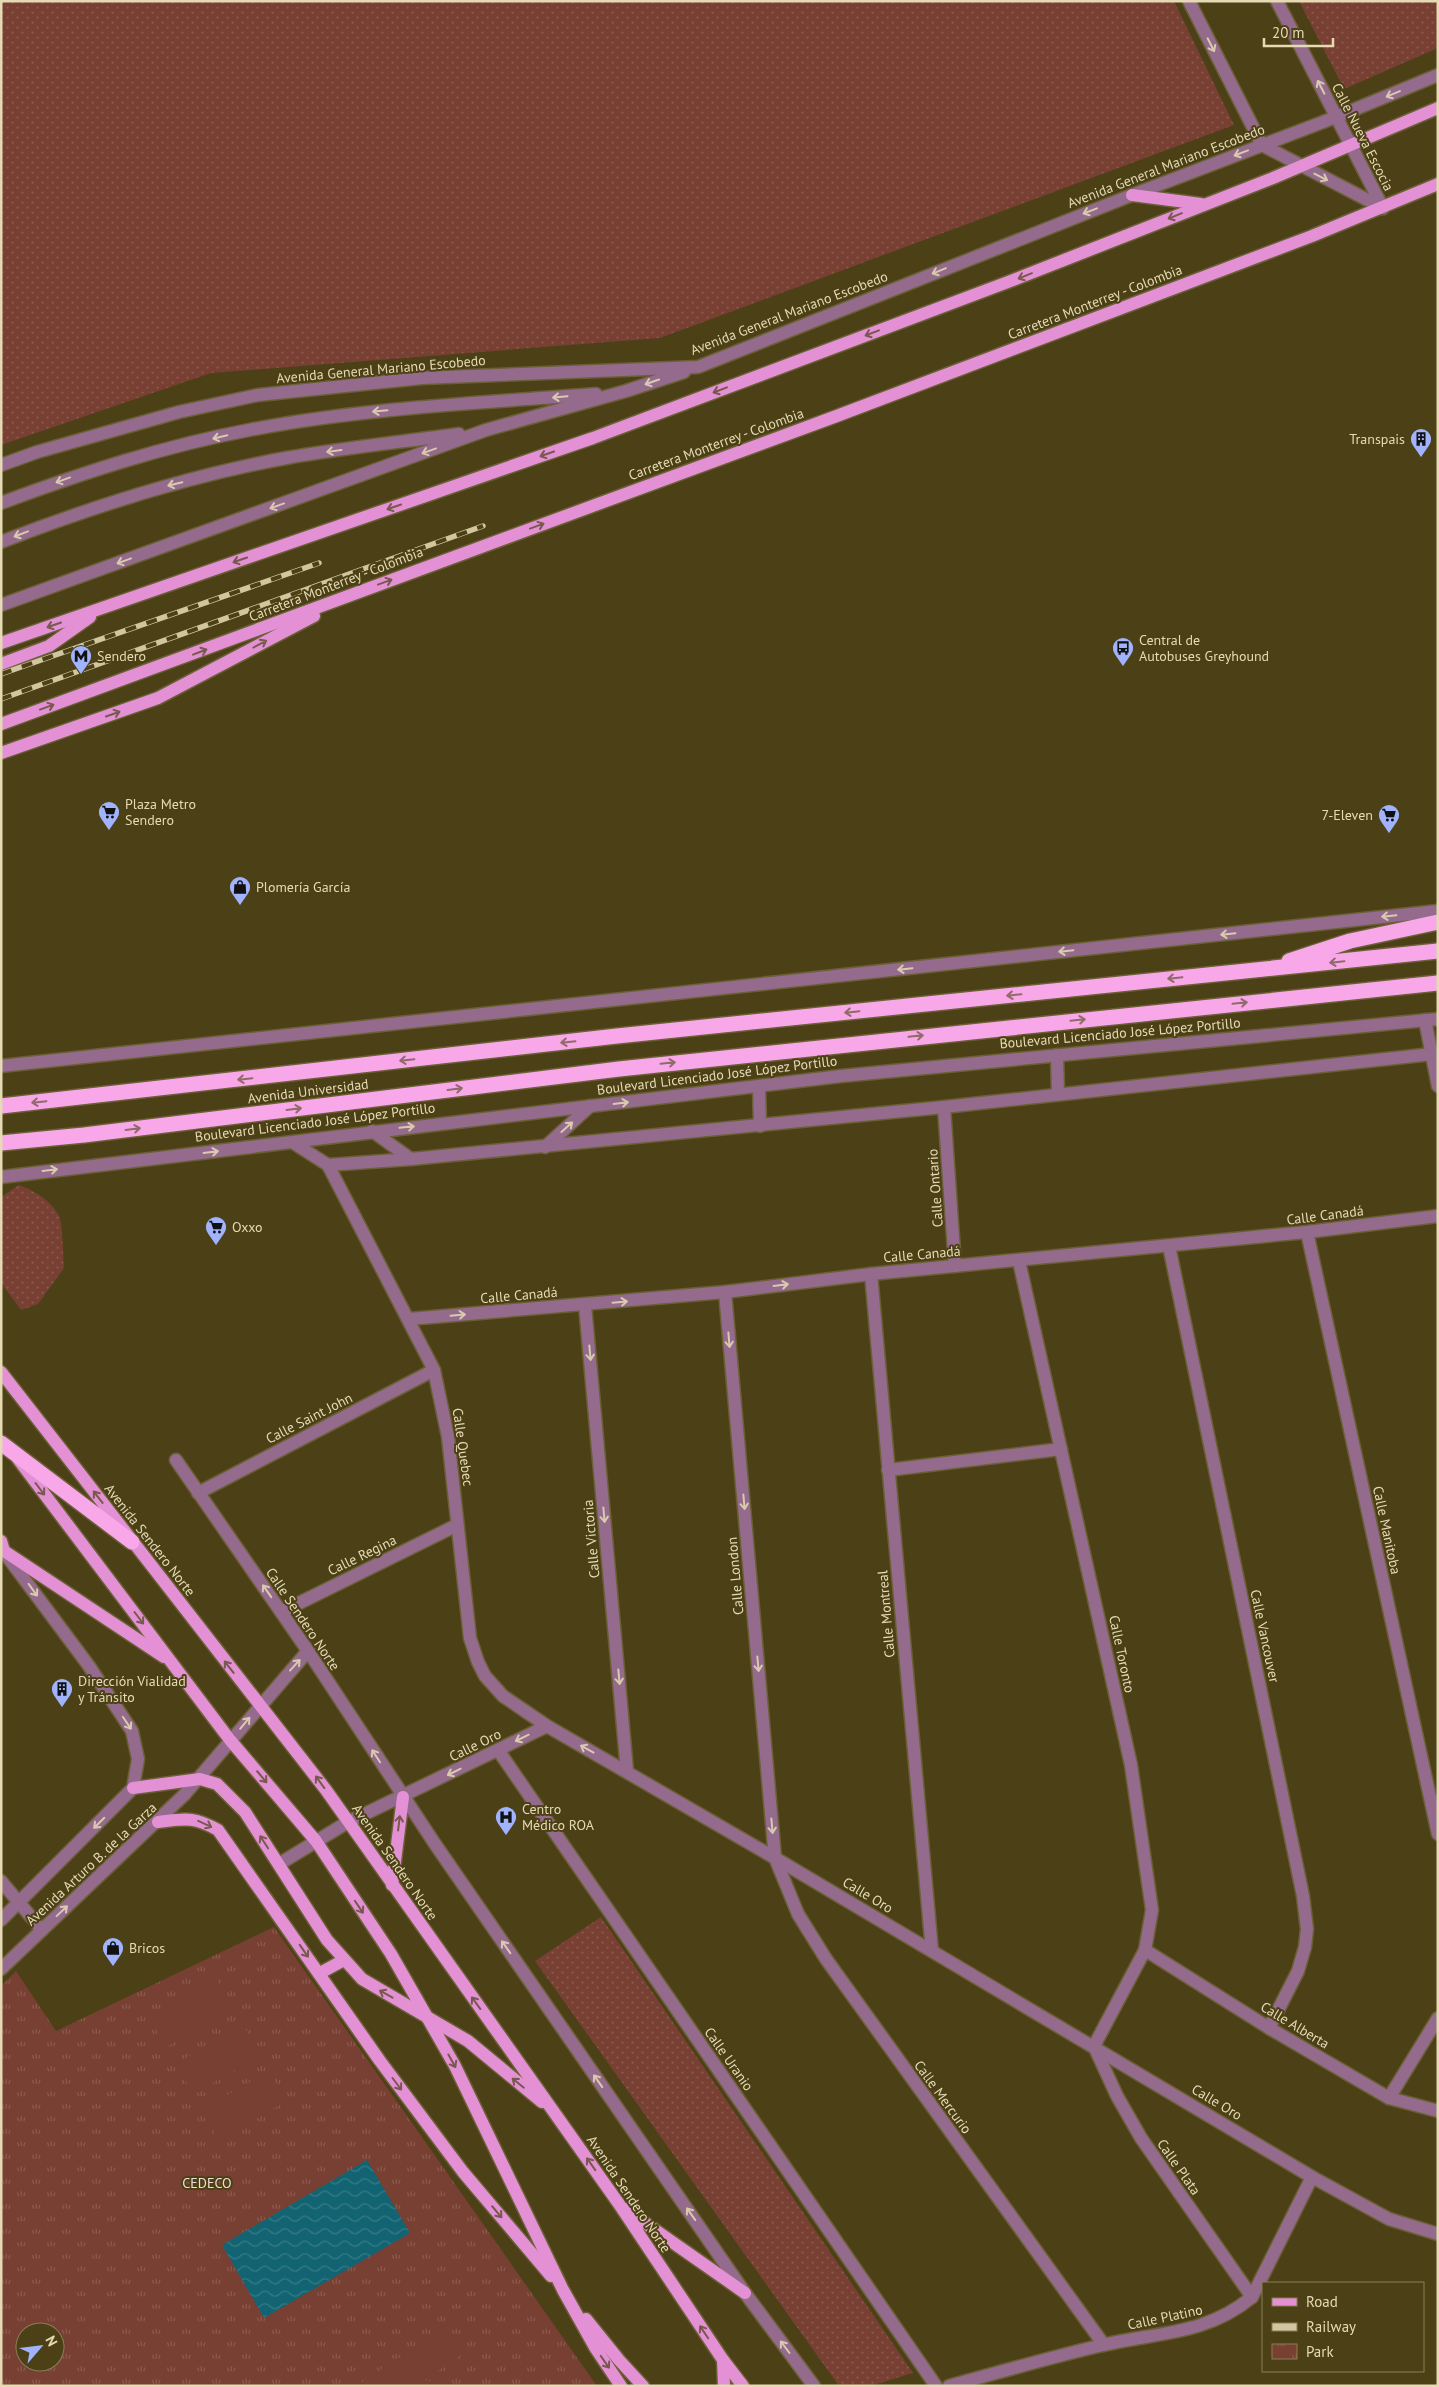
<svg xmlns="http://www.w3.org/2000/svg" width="1439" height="2387" font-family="'PT Sans',sans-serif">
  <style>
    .grass { fill: url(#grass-dots) }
    .park { fill: url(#park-tufts); fill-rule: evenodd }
    .garden { fill: #783f33 }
    .water { fill: url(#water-waves) }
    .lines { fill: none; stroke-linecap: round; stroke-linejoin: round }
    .minor-casing { stroke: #6b5f36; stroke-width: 15 }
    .major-casing { stroke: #6b5f36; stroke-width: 15 }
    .highway-casing { stroke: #6b5f36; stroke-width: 18 }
    .minor { stroke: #946b8c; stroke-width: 12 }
    .major { stroke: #e391d4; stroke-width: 12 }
    .highway { stroke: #f8a8e9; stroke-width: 15 }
    .rail-casing { stroke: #d1c69f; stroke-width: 5.5 }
    .rail { stroke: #4c4016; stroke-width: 4; stroke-dasharray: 11; stroke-linecap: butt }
    .oneway { stroke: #d9c9ae }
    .oneway2 { stroke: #79584f }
    .oneway3 { stroke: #916a6a }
    .labels { text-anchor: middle; stroke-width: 4; stroke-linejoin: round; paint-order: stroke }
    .street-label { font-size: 14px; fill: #e5dab4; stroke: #4c4016 }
    .poi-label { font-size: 14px; fill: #e5dab4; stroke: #4c4016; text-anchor: start }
    .park-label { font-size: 14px; fill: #f2dcd7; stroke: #4c4016 }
  </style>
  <defs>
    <pattern id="grass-dots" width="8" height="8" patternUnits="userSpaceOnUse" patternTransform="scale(1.25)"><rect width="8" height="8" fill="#783f33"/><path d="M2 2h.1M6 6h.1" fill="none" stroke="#8b5a4e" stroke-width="1.8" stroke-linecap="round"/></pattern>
    <pattern id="park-tufts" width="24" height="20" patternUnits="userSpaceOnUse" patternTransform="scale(1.25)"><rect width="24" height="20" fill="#783f33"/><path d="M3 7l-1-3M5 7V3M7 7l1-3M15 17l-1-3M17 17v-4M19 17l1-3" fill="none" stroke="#8b5a4e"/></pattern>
    <pattern id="water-waves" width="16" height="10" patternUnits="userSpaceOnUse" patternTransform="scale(1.25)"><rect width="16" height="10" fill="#136473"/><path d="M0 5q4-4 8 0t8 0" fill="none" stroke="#357a85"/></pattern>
  </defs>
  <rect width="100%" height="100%" fill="#4c4016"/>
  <!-- grass -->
  <g class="grass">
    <path d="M1 1H1174L1234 125 660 338 211 373 1 445Z"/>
    <path d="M1299 1H1438V48L1344 89Z"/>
    <path d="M19 1185C33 1190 52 1201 59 1216 63 1225 63 1256 64 1268L38 1304 21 1310 1 1283V1197Z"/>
    <path d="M601 1917 913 2373 870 2386H839L535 1961Z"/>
  </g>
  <!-- park -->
  <path class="park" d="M274 1927 597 2386H1V1986L16 1971 56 2031ZM25 2332H55V2362H25Z"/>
  <!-- garden -->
  <g class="garden">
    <path d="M216 1978 234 2008 166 2047 149 2017Z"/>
    <path d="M243 2025 261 2055 193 2094 176 2064Z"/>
    <path d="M269 2071 286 2101 219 2140 201 2110Z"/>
    <path d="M443 2329 460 2356 424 2380 450 2386H356Z"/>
  </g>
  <!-- water -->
  <path class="water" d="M367 2160 410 2233 264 2318 222 2245Z"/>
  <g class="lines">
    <!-- minor casing -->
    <g class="minor-casing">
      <g id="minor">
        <path d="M1189 1 1262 145 1383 208"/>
        <path d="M1277 1 1383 208"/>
        <path d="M1 465 37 452 179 412 258 395 422 378 698 367 1132 195 1336 117 1438 75"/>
        <path d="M1 503C82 473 164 446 249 430 363 408 480 403 596 394"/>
        <path d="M1 542C94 506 188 476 286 458 343 448 401 442 459 434"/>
        <path d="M1 605 486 430 626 391 684 372"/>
        <path d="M1425 1020 1438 1086"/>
        <path d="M1057 1055 1058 1094"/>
        <path d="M1 1066 1438 911"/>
        <path d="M759 1086 760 1126"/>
        <path d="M944 1107 955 1266"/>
        <path d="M372 1131 411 1159"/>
        <path d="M292 1142 328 1165 411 1159 944 1107 1432 1054"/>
        <path d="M545 1147 590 1106"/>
        <path d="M328 1165 434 1370 448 1437 470 1638 478 1662 485 1676 503 1696 547 1726 775 1858 1312 2177 1389 2219 1438 2234"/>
        <path d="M1 1177 841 1076 1438 1019"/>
        <path d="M1307 1232 1438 1834"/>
        <path d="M1169 1246 1303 1896 1307 1929 1305 1947 1298 1971 1269 2028"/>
        <path d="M1019 1261 1131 1765 1152 1910 1145 1950 1094 2046 1117 2096 1141 2138 1252 2297"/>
        <path d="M871 1274 932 1951"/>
        <path d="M725 1292 775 1858 798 1914 826 1959 1104 2345"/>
        <path d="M585 1305 627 1771"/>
        <path d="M409 1319 725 1292 871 1274 1307 1232 1438 1216"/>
        <path d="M176 1460 308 1651 435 1844 745 2293 814 2386"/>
        <path d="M888 1470 1061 1449"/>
        <path d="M198 1493 434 1370"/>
        <path d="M281 1612 457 1525"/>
        <path d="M498 1750 936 2386"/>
        <path d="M279 1864 348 1822 547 1726"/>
        <path d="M1 1881 42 1930"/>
        <path d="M1 1920 133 1788 138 1759 132 1731 89 1666 4 1552"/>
        <path d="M1145 1950 1269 2028 1389 2098 1438 2111"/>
        <path d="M1 1969 184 1795 308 1651"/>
        <path d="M1389 2098 1438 2018"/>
        <path d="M949 2386C1000 2372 1051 2357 1103 2345 1158 2332 1206 2335 1252 2297L1312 2177"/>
      </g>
    </g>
    <!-- major casing -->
    <g class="major-casing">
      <g id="major">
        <path d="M1132 195 1201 204"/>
        <path d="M1 643 593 438 1008 282 1273 178 1438 108"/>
        <path d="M1 664 49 646 90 617"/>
        <path d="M1 724 834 417 1312 236 1438 184"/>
        <path d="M1 753 158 698 314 616"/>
        <path d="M1 1372 326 1790 619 2204 723 2360 743 2386"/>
        <path d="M18 1459 230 1740 316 1841 391 1954 455 2066 563 2290 596 2349 621 2386"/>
        <path d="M1 1541 4 1551 164 1657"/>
        <path d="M133 1788 200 1779 217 1784 245 1812 327 1940 362 1979 468 2041 542 2102"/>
        <path d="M158 1822C185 1819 193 1816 218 1830L380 2061 463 2172 551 2276"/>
        <path d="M392 1885 403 1797"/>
        <path d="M320 1973 344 1960"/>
        <path d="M625 2209 745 2293"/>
        <path d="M586 2319 619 2360 643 2386"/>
        <path d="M723 2360 724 2386"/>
      </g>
    </g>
    <!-- highway casing -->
    <g class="highway-casing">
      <g id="highway">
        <path d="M1289 961 1350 941 1438 922"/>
        <path d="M1 1106 617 1036 1438 951"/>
        <path d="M1 1143 84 1135 619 1069 1438 983"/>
        <path d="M1 1443 132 1542"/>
      </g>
    </g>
    <!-- minor -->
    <use href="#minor" class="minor"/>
    <!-- major -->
    <use href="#major" class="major"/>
    <!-- highway -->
    <use href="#highway" class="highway"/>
    <!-- rail casing -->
    <g class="rail-casing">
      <g id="rail">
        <path d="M1 674 319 563"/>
        <path d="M1 699 483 526"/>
      </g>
    </g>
    <!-- rail -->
    <use href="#rail" class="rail"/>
  </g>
  <!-- one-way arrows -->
  <defs><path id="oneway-shaft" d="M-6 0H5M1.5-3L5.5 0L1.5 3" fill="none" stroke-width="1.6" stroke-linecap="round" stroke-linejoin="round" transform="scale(1.25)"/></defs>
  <g class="oneway">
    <use href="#oneway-shaft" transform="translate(1211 45) rotate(63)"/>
    <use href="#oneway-shaft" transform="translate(1321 87) rotate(-117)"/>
    <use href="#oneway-shaft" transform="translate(1393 94) rotate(157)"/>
    <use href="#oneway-shaft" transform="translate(1241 153) rotate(159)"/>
    <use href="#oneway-shaft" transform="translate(1321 177) rotate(27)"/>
    <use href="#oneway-shaft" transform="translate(1090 211) rotate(159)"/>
    <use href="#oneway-shaft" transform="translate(939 271) rotate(158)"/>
    <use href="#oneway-shaft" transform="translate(652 382) rotate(161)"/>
    <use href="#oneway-shaft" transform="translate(560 397) rotate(175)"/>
    <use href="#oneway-shaft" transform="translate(380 411) rotate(175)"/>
    <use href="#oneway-shaft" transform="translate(220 437) rotate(167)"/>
    <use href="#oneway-shaft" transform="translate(334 451) rotate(172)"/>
    <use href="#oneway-shaft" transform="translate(429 451) rotate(160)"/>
    <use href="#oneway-shaft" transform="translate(63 480) rotate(160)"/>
    <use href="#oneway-shaft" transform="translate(175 484) rotate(167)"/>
    <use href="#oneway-shaft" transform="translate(277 506) rotate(160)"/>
    <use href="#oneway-shaft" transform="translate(21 534) rotate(159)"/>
    <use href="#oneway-shaft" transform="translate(124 561) rotate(160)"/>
    <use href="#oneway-shaft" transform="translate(1389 916) rotate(174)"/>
    <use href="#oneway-shaft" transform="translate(1228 934) rotate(174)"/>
    <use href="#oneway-shaft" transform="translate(1066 951) rotate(174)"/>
    <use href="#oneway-shaft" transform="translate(905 969) rotate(174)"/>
    <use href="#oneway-shaft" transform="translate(621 1103) rotate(-7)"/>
    <use href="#oneway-shaft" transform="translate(407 1127) rotate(-6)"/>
    <use href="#oneway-shaft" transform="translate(567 1127) rotate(-42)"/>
    <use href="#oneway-shaft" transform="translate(211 1152) rotate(-7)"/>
    <use href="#oneway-shaft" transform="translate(50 1170) rotate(-7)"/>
    <use href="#oneway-shaft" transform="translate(781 1285) rotate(-7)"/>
    <use href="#oneway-shaft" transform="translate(620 1302) rotate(-5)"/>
    <use href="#oneway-shaft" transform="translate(458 1315) rotate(-5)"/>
    <use href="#oneway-shaft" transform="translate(729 1340) rotate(85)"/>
    <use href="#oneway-shaft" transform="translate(590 1353) rotate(85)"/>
    <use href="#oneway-shaft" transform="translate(744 1502) rotate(85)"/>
    <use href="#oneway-shaft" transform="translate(604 1515) rotate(85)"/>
    <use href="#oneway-shaft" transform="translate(33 1590) rotate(54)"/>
    <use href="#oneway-shaft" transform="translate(267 1591) rotate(-125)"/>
    <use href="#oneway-shaft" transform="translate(758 1664) rotate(85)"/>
    <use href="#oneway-shaft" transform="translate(295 1665) rotate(-48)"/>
    <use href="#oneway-shaft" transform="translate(619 1677) rotate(85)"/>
    <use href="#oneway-shaft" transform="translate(127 1723) rotate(56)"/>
    <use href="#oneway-shaft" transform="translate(245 1723) rotate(-50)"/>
    <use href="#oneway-shaft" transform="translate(522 1738) rotate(154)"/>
    <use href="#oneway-shaft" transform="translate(587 1749) rotate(-151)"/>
    <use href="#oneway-shaft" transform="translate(376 1756) rotate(-123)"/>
    <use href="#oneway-shaft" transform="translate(454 1772) rotate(154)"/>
    <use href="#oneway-shaft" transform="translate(99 1823) rotate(135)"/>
    <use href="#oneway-shaft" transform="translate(772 1826) rotate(85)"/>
    <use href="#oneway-shaft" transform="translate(62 1911) rotate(-43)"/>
    <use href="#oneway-shaft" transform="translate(506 1947) rotate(-125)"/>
    <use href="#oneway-shaft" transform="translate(598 2081) rotate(-125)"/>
    <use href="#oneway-shaft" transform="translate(691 2214) rotate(-125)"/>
    <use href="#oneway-shaft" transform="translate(785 2347) rotate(-127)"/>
  </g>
  <g class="oneway2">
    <use href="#oneway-shaft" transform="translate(1175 216) rotate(158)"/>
    <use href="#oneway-shaft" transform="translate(1025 276) rotate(158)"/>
    <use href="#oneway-shaft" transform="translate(872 333) rotate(159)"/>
    <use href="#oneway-shaft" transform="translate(720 390) rotate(159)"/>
    <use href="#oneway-shaft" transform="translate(547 454) rotate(161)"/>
    <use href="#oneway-shaft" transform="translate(394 507) rotate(161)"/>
    <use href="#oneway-shaft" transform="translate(537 526) rotate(-20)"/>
    <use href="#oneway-shaft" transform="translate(240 560) rotate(161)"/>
    <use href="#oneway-shaft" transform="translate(385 582) rotate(-20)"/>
    <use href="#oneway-shaft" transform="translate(54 625) rotate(161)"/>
    <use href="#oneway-shaft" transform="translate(260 644) rotate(-28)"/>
    <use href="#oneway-shaft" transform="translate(200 652) rotate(-21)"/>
    <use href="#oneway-shaft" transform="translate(47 707) rotate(-20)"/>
    <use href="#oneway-shaft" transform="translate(113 714) rotate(-19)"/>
    <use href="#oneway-shaft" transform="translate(40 1489) rotate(53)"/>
    <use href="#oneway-shaft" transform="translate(98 1497) rotate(-128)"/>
    <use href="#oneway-shaft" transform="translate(139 1618) rotate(53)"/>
    <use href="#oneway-shaft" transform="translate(229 1667) rotate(-128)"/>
    <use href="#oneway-shaft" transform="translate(262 1777) rotate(50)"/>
    <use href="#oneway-shaft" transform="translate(320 1782) rotate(-126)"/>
    <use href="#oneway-shaft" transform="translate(399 1823) rotate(-83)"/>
    <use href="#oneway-shaft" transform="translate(205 1824) rotate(25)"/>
    <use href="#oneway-shaft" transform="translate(264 1842) rotate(-123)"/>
    <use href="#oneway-shaft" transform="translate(359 1907) rotate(56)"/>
    <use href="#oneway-shaft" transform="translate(304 1951) rotate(55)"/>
    <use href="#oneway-shaft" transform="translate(386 1994) rotate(-151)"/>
    <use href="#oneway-shaft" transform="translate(476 2003) rotate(-126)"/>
    <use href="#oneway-shaft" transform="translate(452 2061) rotate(61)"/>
    <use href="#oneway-shaft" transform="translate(518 2083) rotate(-141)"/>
    <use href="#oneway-shaft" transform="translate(397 2084) rotate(53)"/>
    <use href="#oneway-shaft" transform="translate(591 2164) rotate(-125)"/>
    <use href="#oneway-shaft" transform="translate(497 2212) rotate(50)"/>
    <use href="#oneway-shaft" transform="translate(704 2332) rotate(-124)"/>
    <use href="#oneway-shaft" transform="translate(605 2362) rotate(55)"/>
  </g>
  <g class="oneway3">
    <use href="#oneway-shaft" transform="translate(1337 962) rotate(174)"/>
    <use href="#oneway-shaft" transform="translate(1175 978) rotate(174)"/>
    <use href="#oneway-shaft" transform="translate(1014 995) rotate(174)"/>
    <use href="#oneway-shaft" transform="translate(1240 1003) rotate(-6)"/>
    <use href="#oneway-shaft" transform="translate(852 1012) rotate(174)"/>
    <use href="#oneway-shaft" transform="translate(1078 1020) rotate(-6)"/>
    <use href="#oneway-shaft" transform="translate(916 1036) rotate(-6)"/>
    <use href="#oneway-shaft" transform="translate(568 1042) rotate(174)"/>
    <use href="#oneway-shaft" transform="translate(407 1060) rotate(174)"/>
    <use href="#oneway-shaft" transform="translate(668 1063) rotate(-6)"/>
    <use href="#oneway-shaft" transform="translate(245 1079) rotate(174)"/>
    <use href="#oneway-shaft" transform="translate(455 1089) rotate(-7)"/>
    <use href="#oneway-shaft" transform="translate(39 1102) rotate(174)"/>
    <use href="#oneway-shaft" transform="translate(294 1109) rotate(-7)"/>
    <use href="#oneway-shaft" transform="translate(133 1129) rotate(-7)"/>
  </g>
  <!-- icons -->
  <defs>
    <g id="building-pin" transform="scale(1.125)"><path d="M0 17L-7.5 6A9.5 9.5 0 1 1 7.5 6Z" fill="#a1b3fd" stroke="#4c4016"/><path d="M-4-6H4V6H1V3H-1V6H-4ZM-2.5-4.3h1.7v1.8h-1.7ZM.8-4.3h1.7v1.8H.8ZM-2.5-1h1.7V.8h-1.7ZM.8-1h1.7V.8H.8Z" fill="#111"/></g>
    <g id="bus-pin" transform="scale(1.125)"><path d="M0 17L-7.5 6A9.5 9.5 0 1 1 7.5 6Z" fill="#a1b3fd" stroke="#4c4016"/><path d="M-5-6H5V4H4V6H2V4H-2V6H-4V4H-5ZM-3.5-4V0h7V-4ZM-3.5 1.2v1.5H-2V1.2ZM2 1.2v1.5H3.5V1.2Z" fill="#111"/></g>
    <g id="metro-pin" transform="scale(1.125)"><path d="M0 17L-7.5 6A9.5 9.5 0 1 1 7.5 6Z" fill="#a1b3fd" stroke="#4c4016"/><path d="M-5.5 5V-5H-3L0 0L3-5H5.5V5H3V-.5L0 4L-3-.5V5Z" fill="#111"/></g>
    <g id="supermarket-pin" transform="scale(1.125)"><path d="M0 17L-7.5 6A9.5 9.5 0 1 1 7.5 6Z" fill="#a1b3fd" stroke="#4c4016"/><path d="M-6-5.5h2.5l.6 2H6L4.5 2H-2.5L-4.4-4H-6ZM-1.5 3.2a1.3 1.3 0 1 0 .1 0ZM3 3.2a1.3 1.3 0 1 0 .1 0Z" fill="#111"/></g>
    <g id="shop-pin" transform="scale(1.125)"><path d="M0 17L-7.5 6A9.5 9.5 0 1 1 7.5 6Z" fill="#a1b3fd" stroke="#4c4016"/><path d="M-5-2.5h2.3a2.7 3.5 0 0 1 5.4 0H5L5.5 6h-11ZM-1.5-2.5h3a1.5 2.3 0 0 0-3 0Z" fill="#111"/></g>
    <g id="hospital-pin" transform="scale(1.125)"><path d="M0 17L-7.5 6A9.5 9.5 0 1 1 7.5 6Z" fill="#a1b3fd" stroke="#4c4016"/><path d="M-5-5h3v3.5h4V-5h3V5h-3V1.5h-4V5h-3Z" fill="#111"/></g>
  </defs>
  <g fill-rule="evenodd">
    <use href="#building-pin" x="1421" y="439"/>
    <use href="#bus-pin" x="1123" y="648"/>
    <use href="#metro-pin" x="81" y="656"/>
    <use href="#supermarket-pin" x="109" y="812"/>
    <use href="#supermarket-pin" x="1389" y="815"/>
    <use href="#shop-pin" x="240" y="887"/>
    <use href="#supermarket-pin" x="216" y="1227"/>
    <use href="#building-pin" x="62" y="1689"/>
    <use href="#hospital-pin" x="506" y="1817"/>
    <use href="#shop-pin" x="113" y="1948"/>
  </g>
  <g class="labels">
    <!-- street labels -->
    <g class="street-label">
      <text transform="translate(1363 137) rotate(63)" y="5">Calle Nueva Escocia</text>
      <text transform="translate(1166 166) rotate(-21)" y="5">Avenida General Mariano Escobedo</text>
      <text transform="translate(1095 302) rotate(-21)" y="5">Carretera Monterrey - Colombia</text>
      <text transform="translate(789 313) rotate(-21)" y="5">Avenida General Mariano Escobedo</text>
      <text transform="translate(381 369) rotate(-5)" y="5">Avenida General Mariano Escobedo</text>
      <text transform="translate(716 444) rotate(-20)" y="5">Carretera Monterrey - Colombia</text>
      <text transform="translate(336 584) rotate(-21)" y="5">Carretera Monterrey - Colombia</text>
      <text transform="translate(1120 1033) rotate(-5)" y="5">Boulevard Licenciado José López Portillo</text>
      <text transform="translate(717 1075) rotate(-7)" y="5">Boulevard Licenciado José López Portillo</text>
      <text transform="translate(308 1091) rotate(-7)" y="5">Avenida Universidad</text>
      <text transform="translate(315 1122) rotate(-7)" y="5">Boulevard Licenciado José López Portillo</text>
      <text transform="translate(935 1188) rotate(-94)" y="5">Calle Ontario</text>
      <text transform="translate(1325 1215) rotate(-7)" y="5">Calle Canadá</text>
      <text transform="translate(922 1254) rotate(-5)" y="5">Calle Canadá</text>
      <text transform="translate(519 1295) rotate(-5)" y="5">Calle Canadá</text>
      <text transform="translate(309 1418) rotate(-27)" y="5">Calle Saint John</text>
      <text transform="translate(463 1447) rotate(82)" y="5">Calle Quebec</text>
      <text transform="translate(1387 1530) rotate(78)" y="5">Calle Manitoba</text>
      <text transform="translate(591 1539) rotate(-95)" y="5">Calle Victoria</text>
      <text transform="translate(150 1540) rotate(52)" y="5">Avenida Sendero Norte</text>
      <text transform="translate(362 1555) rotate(-26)" y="5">Calle Regina</text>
      <text transform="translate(735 1576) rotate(-95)" y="5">Calle London</text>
      <text transform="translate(886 1614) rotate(-95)" y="5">Calle Montreal</text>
      <text transform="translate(303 1619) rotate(56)" y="5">Calle Sendero Norte</text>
      <text transform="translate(1265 1636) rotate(78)" y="5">Calle Vancouver</text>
      <text transform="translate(1122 1654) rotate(78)" y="5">Calle Toronto</text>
      <text transform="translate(475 1745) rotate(-26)" y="5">Calle Oro</text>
      <text transform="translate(395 1862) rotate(55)" y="5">Avenida Sendero Norte</text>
      <text transform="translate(91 1864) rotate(-43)" y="5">Avenida Arturo B. de la Garza</text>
      <text transform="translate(868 1895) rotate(31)" y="5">Calle Oro</text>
      <text transform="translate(1295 2025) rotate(31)" y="5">Calle Alberta</text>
      <text transform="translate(729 2059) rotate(55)" y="5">Calle Uranio</text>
      <text transform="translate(943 2097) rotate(54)" y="5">Calle Mercurio</text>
      <text transform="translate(1217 2102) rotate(31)" y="5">Calle Oro</text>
      <text transform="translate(1179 2167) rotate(55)" y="5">Calle Plata</text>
      <text transform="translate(629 2194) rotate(56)" y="5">Avenida Sendero Norte</text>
      <text transform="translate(1165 2317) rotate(-12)" y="5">Calle Platino</text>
    </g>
    <!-- poi labels -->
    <g class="poi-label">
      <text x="1405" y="444" text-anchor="end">Transpais</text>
      <text x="1139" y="645">Central de<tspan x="1139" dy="16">Autobuses Greyhound</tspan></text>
      <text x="97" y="661">Sendero</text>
      <text x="125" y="809">Plaza Metro<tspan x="125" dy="16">Sendero</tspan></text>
      <text x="1373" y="820" text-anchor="end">7-Eleven</text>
      <text x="256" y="892">Plomería García</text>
      <text x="232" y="1232">Oxxo</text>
      <text x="78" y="1686">Dirección Vialidad<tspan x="78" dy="16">y Tránsito</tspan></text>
      <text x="522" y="1814">Centro<tspan x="522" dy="16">Médico ROA</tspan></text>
      <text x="129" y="1953">Bricos</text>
    </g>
    <!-- park labels -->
    <g class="park-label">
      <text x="207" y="2188">CEDECO</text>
    </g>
  </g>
  <!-- border -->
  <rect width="1439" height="2387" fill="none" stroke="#e5dab4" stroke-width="5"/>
  <!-- legend -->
  <rect x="1262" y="2282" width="162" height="90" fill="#4c4016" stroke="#897e55"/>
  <rect x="1272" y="2298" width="25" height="8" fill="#e391d4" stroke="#897e55"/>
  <text x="1306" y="2307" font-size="15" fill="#e5dab4">Road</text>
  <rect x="1272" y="2323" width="25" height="8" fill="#d1c69f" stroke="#897e55"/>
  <text x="1306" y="2332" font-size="15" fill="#e5dab4">Railway</text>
  <rect x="1272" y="2344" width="25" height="15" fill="url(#park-tufts)" stroke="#897e55"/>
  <text x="1306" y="2357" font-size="15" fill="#e5dab4">Park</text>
  <!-- north arrow -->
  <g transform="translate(40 2347) rotate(62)"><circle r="24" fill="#4c4016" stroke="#897e55"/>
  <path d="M0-4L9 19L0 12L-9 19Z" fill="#a1b3fd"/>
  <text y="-8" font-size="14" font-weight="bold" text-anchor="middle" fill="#e5dab4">N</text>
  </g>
  <!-- scale -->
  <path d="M1264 38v8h69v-8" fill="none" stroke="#e5dab4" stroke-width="2.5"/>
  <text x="1272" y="38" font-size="15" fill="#e5dab4" stroke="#4c4016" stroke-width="4" paint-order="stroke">20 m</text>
</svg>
